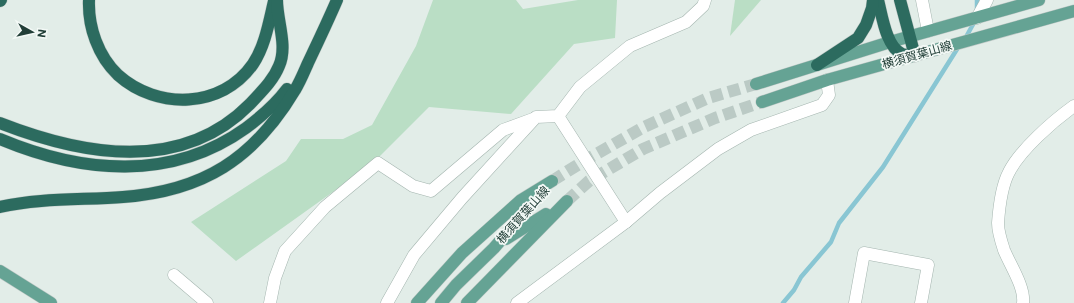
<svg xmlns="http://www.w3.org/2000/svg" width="1074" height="303" font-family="Commissioner,'Noto Sans JP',sans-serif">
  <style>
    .green { fill: #badec5 }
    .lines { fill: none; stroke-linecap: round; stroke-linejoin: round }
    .stream { stroke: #89c6d3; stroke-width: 4.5 }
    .major-tunnel { stroke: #bbcac5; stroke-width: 12; stroke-dasharray: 12 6; stroke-linecap: butt }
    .minor-casing { stroke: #a4b5af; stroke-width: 13 }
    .major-casing { stroke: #c1c9c7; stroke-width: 13 }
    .highway-casing { stroke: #c1c9c7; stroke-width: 13 }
    .minor { stroke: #fff; stroke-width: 12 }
    .major { stroke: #65a394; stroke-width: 12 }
    .highway { stroke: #2c6b5f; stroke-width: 12 }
    .labels { text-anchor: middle; stroke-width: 3.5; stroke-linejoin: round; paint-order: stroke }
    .street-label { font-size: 12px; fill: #213e37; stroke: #f3f9f6 }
  </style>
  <rect width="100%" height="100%" fill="#e2ede8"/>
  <!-- green -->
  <g class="green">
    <path d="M433 0H516L523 9 578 0H617L615 38 574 44 511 114 429 107 372 164 236 261 191 222 286 161 301 139H343L372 125 416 46Z"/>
    <path d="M735 0H761L730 36Z"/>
  </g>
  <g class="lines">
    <!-- stream -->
    <g class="stream">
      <path d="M977 10V0"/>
      <path d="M966 37 976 19"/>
      <path d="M783 303 794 290 801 277 831 242 839 223 883 167 959 46"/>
    </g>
    <!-- major-tunnel -->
    <g class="major-tunnel">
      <path d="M552 181 584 161 644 127 708 98 756 84"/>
      <path d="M567 201 589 181 643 149 715 118 762 102"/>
    </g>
    <!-- minor casing -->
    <g class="minor-casing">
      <g id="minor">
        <path d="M922 0 928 31"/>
        <path d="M977 18 987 0"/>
        <path d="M558 116 626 222"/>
        <path d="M174 275 207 303"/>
        <path d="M270 303 275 278 285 251 325 207 378 163 413 186 431 191 503 130 533 119"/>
        <path d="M387 303 414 255 462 198 536 117 558 116 580 87 630 46 686 22 703 6 705 0"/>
        <path d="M517 303 626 222 660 193 718 149 751 130 822 105 829 95 827 80"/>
        <path d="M855 303 864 253 928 265 921 303"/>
        <path d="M1023 303C1025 287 1010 265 1004 250 1001 241 998 232 998 223 999 209 1002 185 1009 172 1020 150 1053 121 1074 106"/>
      </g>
    </g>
    <!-- major casing -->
    <g class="major-casing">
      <g id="major">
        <path d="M756 84 890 42 1039 0"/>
        <path d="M762 102 827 80 1074 11"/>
        <path d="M506 239 546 214"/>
        <path d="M0 271 51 303"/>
        <path d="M417 303 462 253 521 200 552 181"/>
        <path d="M441 303 456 285 494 248 544 190"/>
        <path d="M467 303 567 201"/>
      </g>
    </g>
    <!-- highway casing -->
    <g class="highway-casing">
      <g id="highway">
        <path d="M89 0C88 27 98 56 118 75 157 110 222 109 253 64 265 46 269 22 274 1"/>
        <path d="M878 0C882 15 886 47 902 54 906 55 911 55 915 56L900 0"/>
        <path d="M0 1 1 0"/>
        <path d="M817 65 858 38 866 25 872 8 873 0"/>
        <path d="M0 123C82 155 181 174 250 104 261 92 273 81 279 66 288 46 277 21 277 0"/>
        <path d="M0 139C81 173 171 182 246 128 262 116 275 105 287 89"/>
        <path d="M0 207C38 198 84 200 123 197 203 191 254 159 295 90 300 82 304 72 308 63 318 42 328 21 337 0"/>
      </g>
    </g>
    <!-- minor -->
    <use href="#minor" class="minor"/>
    <!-- major -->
    <use href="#major" class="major"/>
    <!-- highway -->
    <use href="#highway" class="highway"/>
  </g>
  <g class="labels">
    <!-- street labels -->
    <g class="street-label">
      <text transform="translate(917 55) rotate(-16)" y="4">横須賀葉山線</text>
      <text transform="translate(523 215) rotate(-48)" y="4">横須賀葉山線</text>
    </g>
  </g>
  <!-- north arrow -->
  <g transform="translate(32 32) rotate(98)" stroke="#f3f9f6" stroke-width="3" paint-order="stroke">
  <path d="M0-3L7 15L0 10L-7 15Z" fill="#213e37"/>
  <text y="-6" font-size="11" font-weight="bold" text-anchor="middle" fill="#213e37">N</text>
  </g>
</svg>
